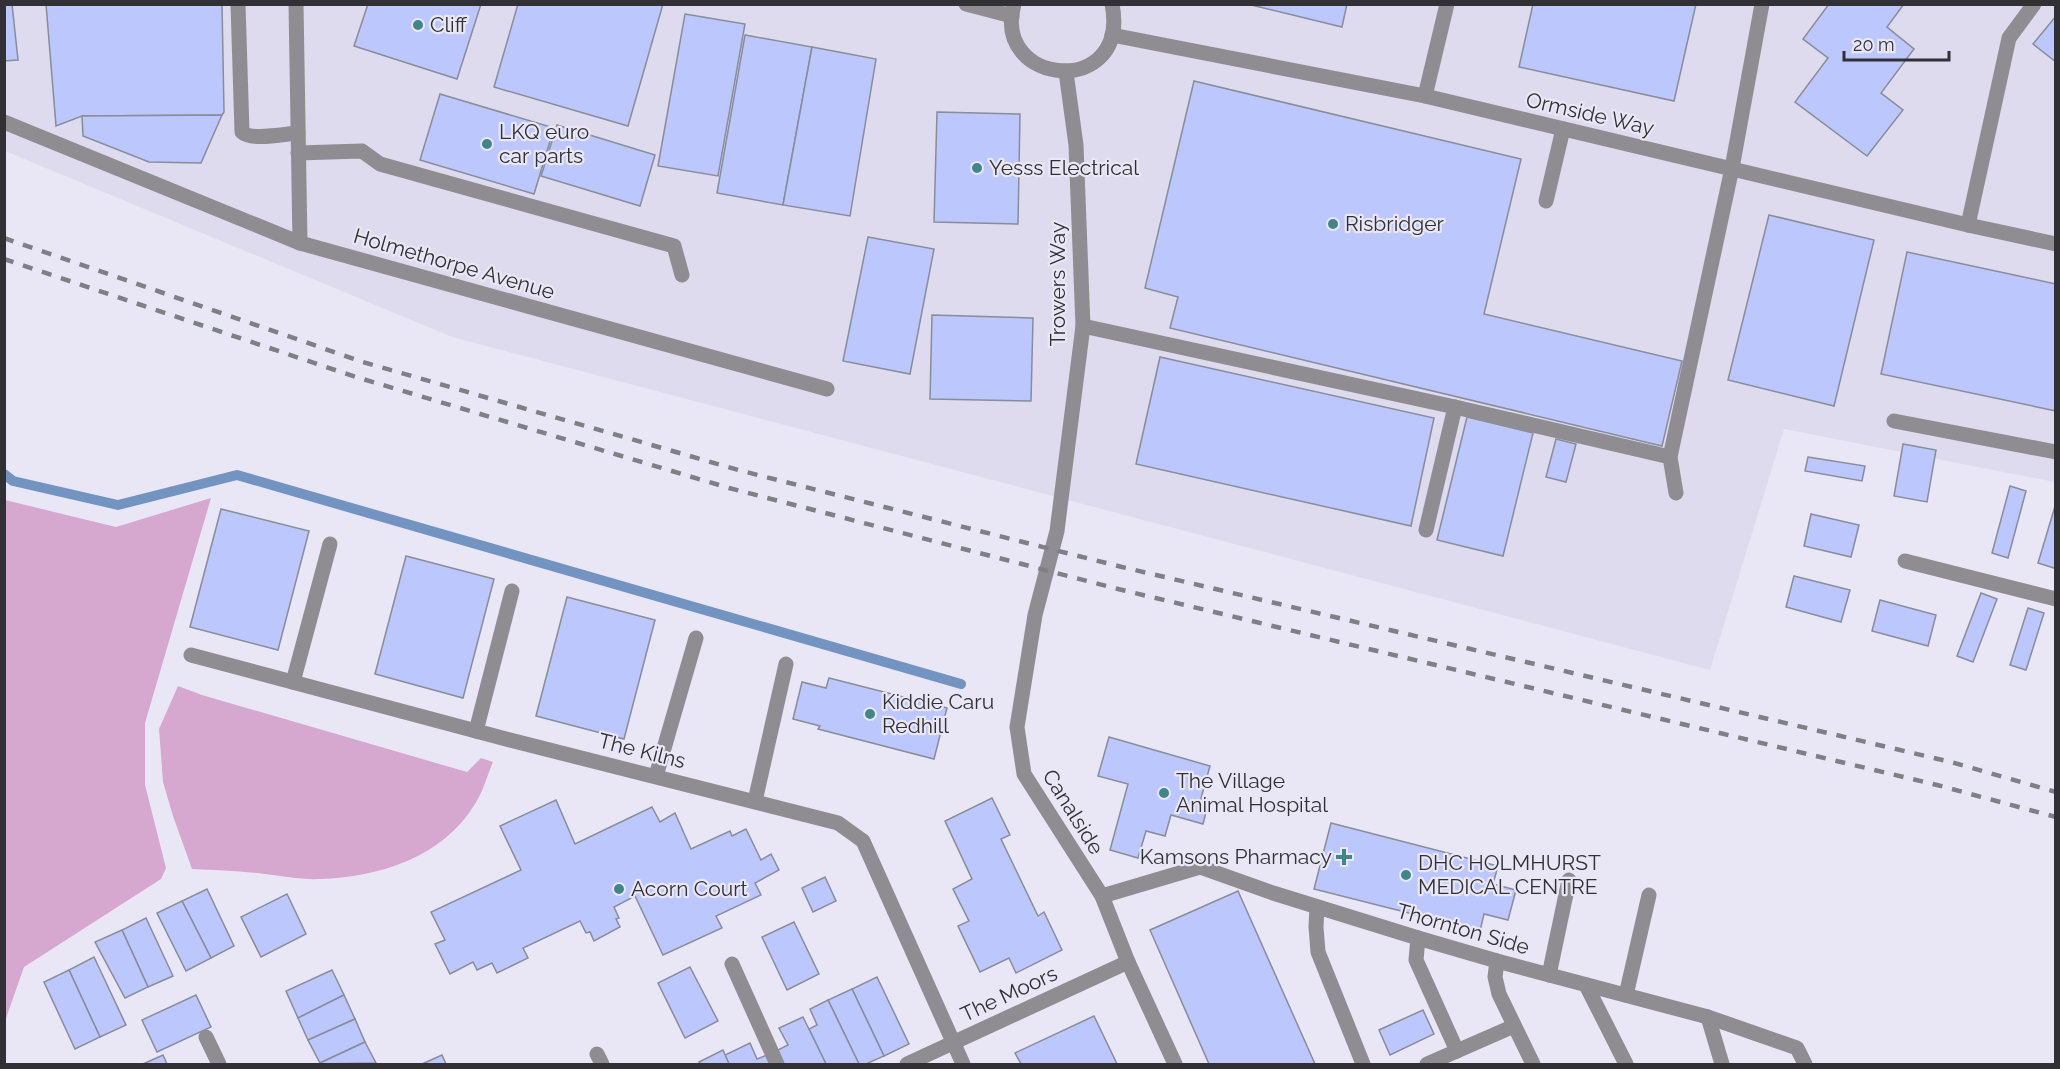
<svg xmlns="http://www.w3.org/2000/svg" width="2060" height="1069" font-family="Raleway,sans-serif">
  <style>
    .built { fill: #dedbef }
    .green { fill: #d6a8d0 }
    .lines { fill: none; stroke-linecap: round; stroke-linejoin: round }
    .stream { stroke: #7394c1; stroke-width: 10 }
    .building { fill: #bbc7fd; stroke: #898c99; stroke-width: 1.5 }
    .minor { stroke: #908d92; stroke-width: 15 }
    .rail { stroke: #7f7f87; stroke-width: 4.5; stroke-dasharray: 10 10; stroke-linecap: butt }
    .poi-dot { fill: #3e868a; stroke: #e9e7f5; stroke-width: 2 }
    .labels { text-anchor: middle; stroke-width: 4.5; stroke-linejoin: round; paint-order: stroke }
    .poi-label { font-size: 21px; fill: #303035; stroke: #e9e7f5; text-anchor: start }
    .street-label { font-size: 21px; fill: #303035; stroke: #e9e7f5 }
  </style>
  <rect width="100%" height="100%" fill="#e9e7f5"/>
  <!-- built -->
  <path class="built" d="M4 5H2055V482L1784 429 1710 670 452 337 5 151Z"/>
  <!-- green -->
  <g class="green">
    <path d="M211 498 145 723V785L166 868 161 879 24 967 5 1021V500L116 527Z"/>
    <path d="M178 686 202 695 467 772 481 758 493 762C487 776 483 792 475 804 442 858 379 877 320 879 302 880 283 876 265 874 241 871 216 870 192 869L173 816 163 782 159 729Z"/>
  </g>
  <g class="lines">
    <!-- stream -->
    <path class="stream" d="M4 474 13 481 118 505 237 475 961 684"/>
  </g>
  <!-- building -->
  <g class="building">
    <path d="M4 4H12L18 60 4 61Z"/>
    <path d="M46 4H222L224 112 222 115 82 116 56 126Z"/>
    <path d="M368 4H481L457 79 354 46Z"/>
    <path d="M518 4H663L628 126 494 87Z"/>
    <path d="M1247 4H1347L1342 27Z"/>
    <path d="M1533 4H1696L1674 101 1519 67Z"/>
    <path d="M1829 4H1904L1887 27 1914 49 1881 93 1903 110 1867 156 1795 102 1828 58 1803 39Z"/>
    <path d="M685 14 745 24 718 176 658 166Z"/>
    <path d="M2056 16V62L2033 44Z"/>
    <path d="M745 35 812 47 783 205 717 193Z"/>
    <path d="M812 47 876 59 850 216 783 205Z"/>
    <path d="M1194 81 1521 159 1484 314 1682 361 1662 446 1170 328 1178 297 1145 288Z"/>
    <path d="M440 94 554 128 534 194 420 160Z"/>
    <path d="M937 112 1020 114 1018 224 934 222Z"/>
    <path d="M222 115 201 163 149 162 83 136 82 116Z"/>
    <path d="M557 125 655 155 640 206 541 176Z"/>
    <path d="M1769 215 1874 240 1834 406 1728 380Z"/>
    <path d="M868 237 934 249 910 374 843 361Z"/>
    <path d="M1907 252 2056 284V411L1881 374Z"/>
    <path d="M932 315 1033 318 1031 401 930 399Z"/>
    <path d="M1160 357 1434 418 1411 526 1136 464Z"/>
    <path d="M1467 417 1533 433 1503 556 1437 540Z"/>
    <path d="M1556 439 1576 444 1566 482 1546 477Z"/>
    <path d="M1903 444 1936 450 1927 502 1894 496Z"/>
    <path d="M1808 457 1865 466 1862 481 1805 471Z"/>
    <path d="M2010 486 2026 491 2008 558 1992 553Z"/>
    <path d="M2056 503V563L2054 568 2038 563Z"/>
    <path d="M221 509 309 531 278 650 190 627Z"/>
    <path d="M1811 514 1859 525 1851 557 1804 546Z"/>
    <path d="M406 556 494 579 463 698 375 674Z"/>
    <path d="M1794 576 1850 590 1841 622 1786 607Z"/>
    <path d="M1981 593 1997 599 1973 662 1957 656Z"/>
    <path d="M567 597 655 620 624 739 536 716Z"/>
    <path d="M1880 600 1936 615 1928 646 1872 631Z"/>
    <path d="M2028 608 2044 613 2026 670 2010 665Z"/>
    <path d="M829 678 947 708 934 759 818 729 820 726 793 719 802 682 826 688Z"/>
    <path d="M1109 737 1210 766 1200 802 1208 804 1203 824 1171 815 1165 836 1146 831 1138 858 1110 850 1128 784 1098 776Z"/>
    <path d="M992 798 1010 835 1001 839 1038 916 1044 912 1062 950 1016 973 1009 958 980 972 958 926 969 921 953 889 972 879 945 821Z"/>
    <path d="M556 800 575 844 652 807 660 822 675 813 691 849 730 831 732 836 746 829 761 860 771 854 779 870 755 883 761 895 716 916 722 928 663 955 635 896 614 907 619 918 616 919 620 927 594 941 590 932 586 933 580 921 523 948 528 958 497 973 492 963 477 970 473 962 450 974 435 944 445 940 431 912 521 870 500 826Z"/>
    <path d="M1331 823 1498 866 1493 884 1516 890 1508 920 1484 914 1480 931 1314 889Z"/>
    <path d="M825 877 836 901 813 912 802 888Z"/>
    <path d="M207 889 234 946 211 958 182 901Z"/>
    <path d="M1238 891 1315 1064H1209L1150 930Z"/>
    <path d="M287 894 306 934 261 957 241 917Z"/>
    <path d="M182 901 211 958 186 971 157 913Z"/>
    <path d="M146 918 173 976 148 987 122 930Z"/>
    <path d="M794 922 819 974 787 990 762 937Z"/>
    <path d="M122 930 148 987 125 998 95 942Z"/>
    <path d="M94 957 126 1025 100 1037 69 970Z"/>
    <path d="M690 967 718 1021 685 1038 658 983Z"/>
    <path d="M69 970 100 1037 75 1049 44 982Z"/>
    <path d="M332 970 344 995 298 1018 286 991Z"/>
    <path d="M877 977 909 1044 884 1056 852 989Z"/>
    <path d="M852 989 884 1056 866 1064H859L828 1000Z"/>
    <path d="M196 995 211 1027 157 1052 142 1020Z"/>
    <path d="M344 995 355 1019 308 1040 298 1018Z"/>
    <path d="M828 1000 859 1064H826L809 1029 817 1025 810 1009Z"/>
    <path d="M1423 1010 1434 1034 1390 1055 1379 1030Z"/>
    <path d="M1094 1016 1117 1064H1021L1015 1053Z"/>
    <path d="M803 1017 826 1064H778L772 1053 788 1045 779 1028Z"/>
    <path d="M355 1019 365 1042 320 1063 308 1040Z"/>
    <path d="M365 1042 376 1063 320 1064V1063Z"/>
    <path d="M750 1043 757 1059 772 1053 778 1064H729L725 1055Z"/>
    <path d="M723 1050 729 1064H701L699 1062Z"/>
    <path d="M163 1055 167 1064H143Z"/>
    <path d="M442 1055 446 1064H422Z"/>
  </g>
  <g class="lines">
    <!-- minor -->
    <g class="minor">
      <path d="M238 4 242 132C251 141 284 134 298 133"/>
      <path d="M296 4 300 243 827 389"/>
      <path d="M966 4 1012 16"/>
      <path d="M1014 4C991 87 1131 99 1112 4"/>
      <path d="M1112 35 1425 96 1968 225 2056 244"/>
      <path d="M1066 72 1076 145 1083 326 1057 531 1035 615 1017 727 1024 774 1102 896 1128 962 1175 1064"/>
      <path d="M1425 96 1447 4"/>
      <path d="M4 122 300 243"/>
      <path d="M298 153 362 151 380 164 674 246 682 275"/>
      <path d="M1546 201 1563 129"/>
      <path d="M1968 225 2009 38 2034 4"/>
      <path d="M1083 326 1455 407 1670 457"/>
      <path d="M1894 421 2056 452"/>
      <path d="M1676 493 1670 457 1732 168 1762 4"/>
      <path d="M1426 530 1455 407"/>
      <path d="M1905 561 2056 599"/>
      <path d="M191 655 506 739 838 823 863 841 963 1064"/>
      <path d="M293 682 330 544"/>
      <path d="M476 731 512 591"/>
      <path d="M656 776 696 638"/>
      <path d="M755 801 786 664"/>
      <path d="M1102 896 1200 867 1273 893 1418 938 1497 961 1708 1017 1797 1048 1805 1064"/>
      <path d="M1317 907 1316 927 1318 952 1363 1064"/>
      <path d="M1418 938 1416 960 1457 1051"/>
      <path d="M1497 961 1495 977 1499 994 1533 1064"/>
      <path d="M732 964 777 1064"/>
      <path d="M1549 975 1569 880"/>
      <path d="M1586 985 1626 1064"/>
      <path d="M1626 995 1649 895"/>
      <path d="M1708 1017 1722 1064"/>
      <path d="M206 1037 219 1064"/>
      <path d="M597 1054 602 1064"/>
      <path d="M907 1064 1128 962"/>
      <path d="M1427 1064 1514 1026"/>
    </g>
    <!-- rail -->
    <g class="rail">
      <path d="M4 238 363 362 742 471 1122 567 1951 762 2056 792"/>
      <path d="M4 259 356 377 729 488 1118 589 1937 785 2056 817"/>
    </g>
  </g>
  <!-- markers -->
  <g class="poi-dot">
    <circle cx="418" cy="25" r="6"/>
    <circle cx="487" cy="144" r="6"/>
    <circle cx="977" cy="168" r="6"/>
    <circle cx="1333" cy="224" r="6"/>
    <circle cx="870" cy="714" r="6"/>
    <circle cx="1164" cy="793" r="6"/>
    <path d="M1341 848h6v6h6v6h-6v6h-6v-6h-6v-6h6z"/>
    <circle cx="1406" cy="875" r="6"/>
    <circle cx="619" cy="889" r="6"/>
  </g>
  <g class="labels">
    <!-- poi labels -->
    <g class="poi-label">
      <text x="430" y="32">Cliff</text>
      <text x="499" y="139">LKQ euro<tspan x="499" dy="24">car parts</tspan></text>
      <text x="989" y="175">Yesss Electrical</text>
      <text x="1345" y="231">Risbridger</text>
      <text x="882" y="709">Kiddie Caru<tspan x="882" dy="24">Redhill</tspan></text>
      <text x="1176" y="788">The Village<tspan x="1176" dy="24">Animal Hospital</tspan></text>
      <text x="1332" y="864" text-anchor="end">Kamsons Pharmacy</text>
      <text x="1418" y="870">DHC HOLMHURST<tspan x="1418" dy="24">MEDICAL CENTRE</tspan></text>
      <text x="631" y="896">Acorn Court</text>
    </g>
    <!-- street labels -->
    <g class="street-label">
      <text transform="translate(1590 114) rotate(13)" y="7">Ormside Way</text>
      <text transform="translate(454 264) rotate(16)" y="7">Holmethorpe Avenue</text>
      <text transform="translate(1058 284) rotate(-90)" y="7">Trowers Way</text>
      <text transform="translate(642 751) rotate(14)" y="7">The Kilns</text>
      <text transform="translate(1073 812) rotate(58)" y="7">Canalside</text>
      <text transform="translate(1463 929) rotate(16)" y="7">Thornton Side</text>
      <text transform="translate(1009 994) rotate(-25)" y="7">The Moors</text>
    </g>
  </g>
  <!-- border -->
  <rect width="2060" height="1069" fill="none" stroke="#303035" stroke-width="12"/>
  <!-- scale -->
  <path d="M1844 51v9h105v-9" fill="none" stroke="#303035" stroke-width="3"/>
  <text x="1853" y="51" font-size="18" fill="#303035" stroke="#e9e7f5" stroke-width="4.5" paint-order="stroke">20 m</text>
</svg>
